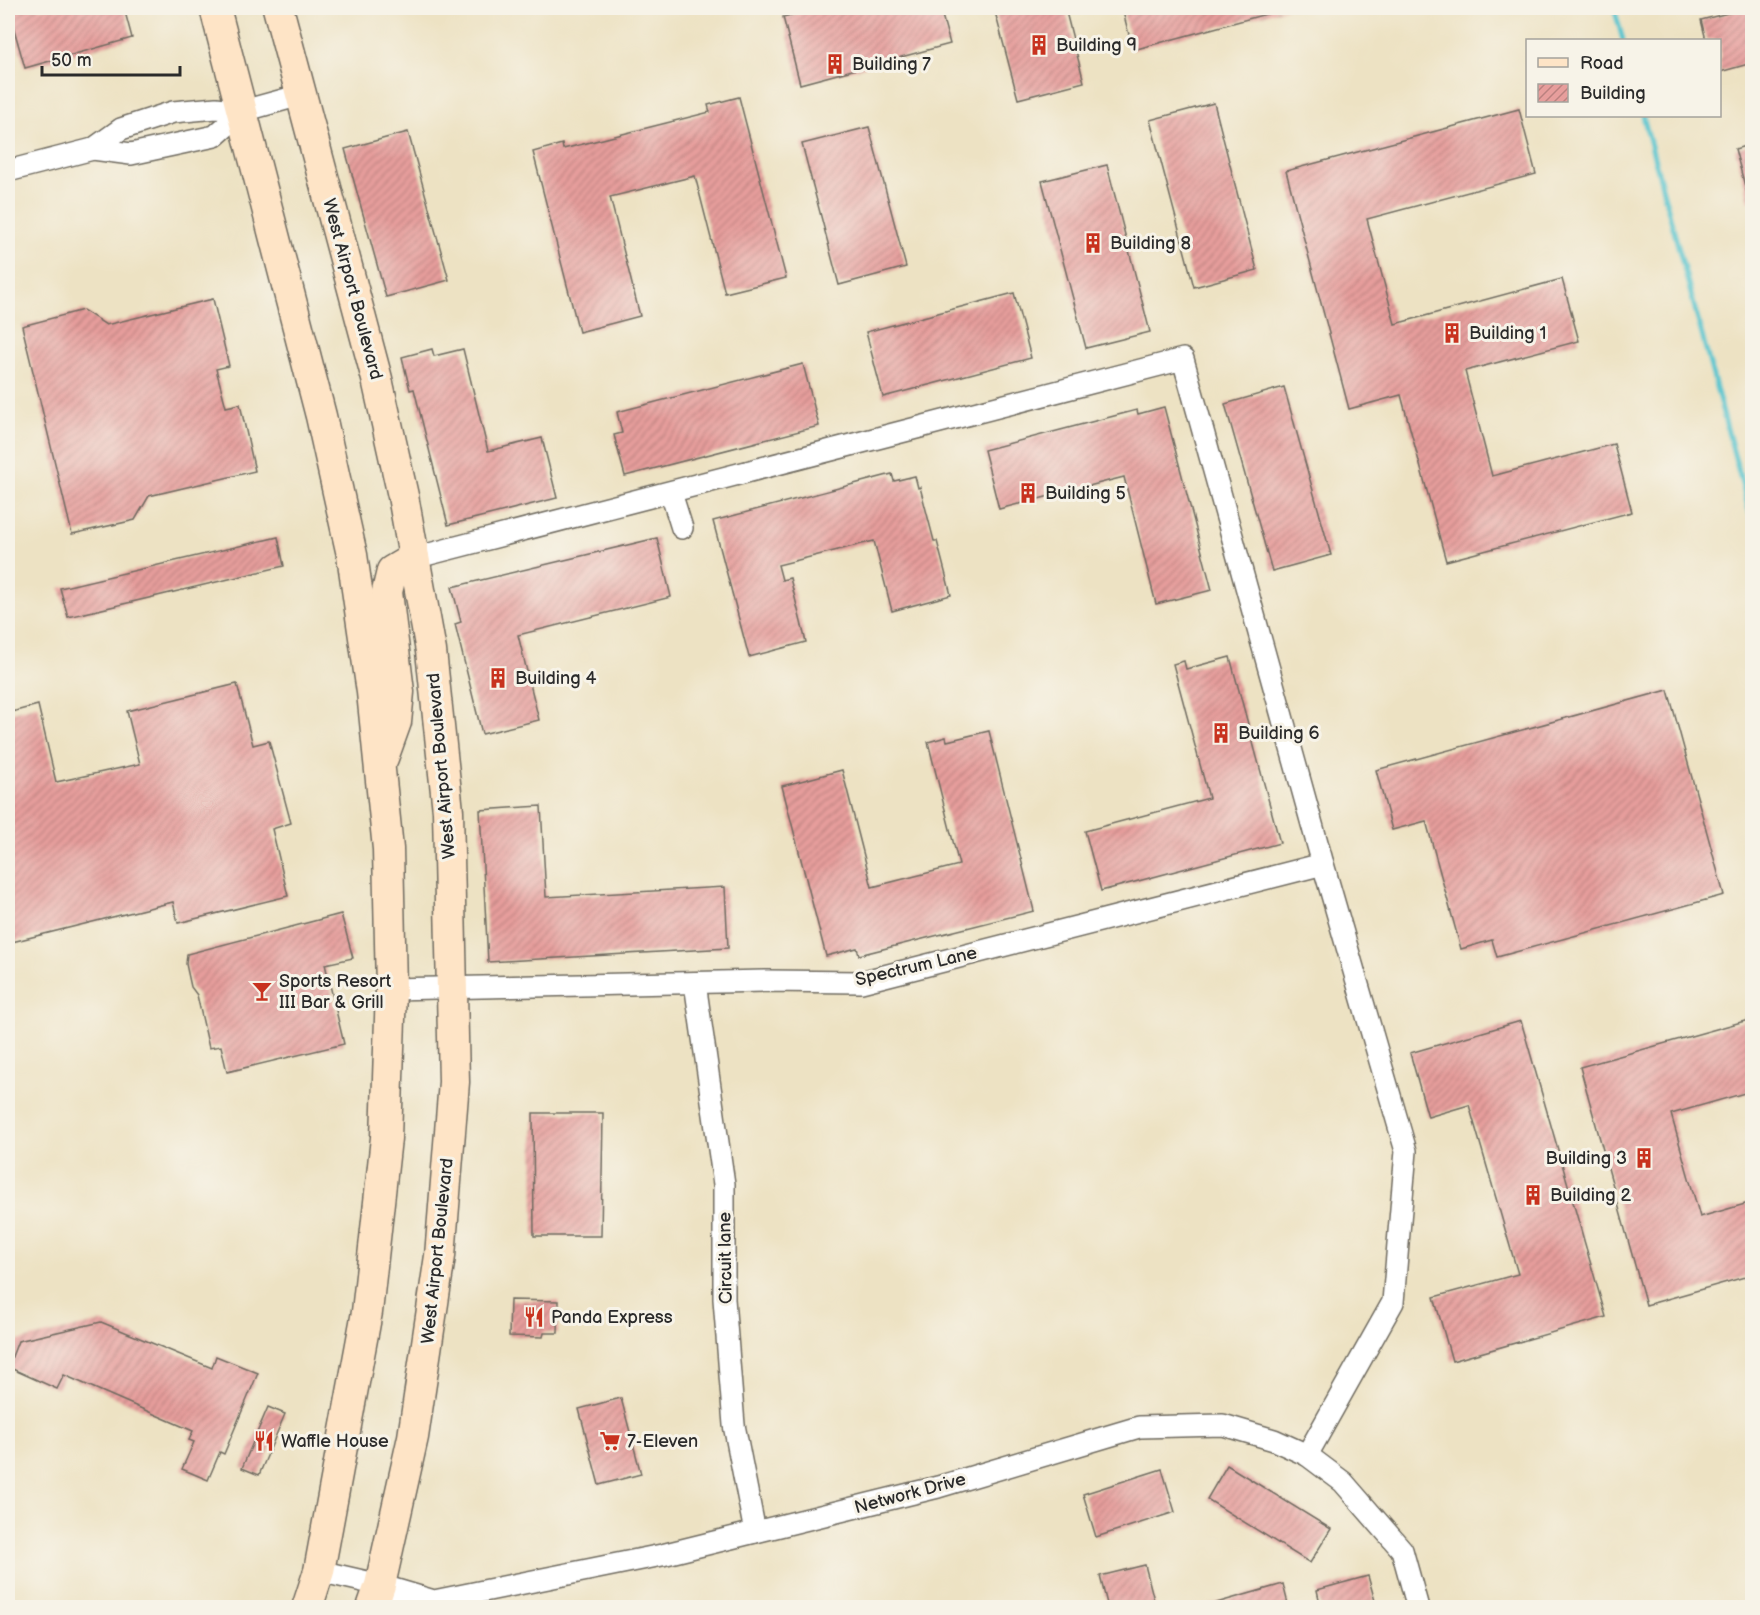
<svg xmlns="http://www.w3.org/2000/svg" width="1760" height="1615" font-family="'Balsamiq Sans',sans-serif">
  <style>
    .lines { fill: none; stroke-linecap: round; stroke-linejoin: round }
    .stream { stroke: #57c4ce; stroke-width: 5 }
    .building { fill: url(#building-hatch) }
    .street-casing { stroke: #6f6b60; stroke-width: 24 }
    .secondary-casing { stroke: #6f6b60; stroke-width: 33 }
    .street { stroke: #fff; stroke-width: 21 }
    .secondary { stroke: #fee4c6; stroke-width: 30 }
    .labels { text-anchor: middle; stroke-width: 6; stroke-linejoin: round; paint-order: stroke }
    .poi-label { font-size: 18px; fill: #2b2b2b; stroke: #f7f3e8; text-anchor: start }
    .street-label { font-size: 18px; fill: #2b2b2b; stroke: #f7f3e8 }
  </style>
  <defs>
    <pattern id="building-hatch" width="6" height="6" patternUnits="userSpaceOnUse" patternTransform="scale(1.5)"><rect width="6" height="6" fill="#e79e9c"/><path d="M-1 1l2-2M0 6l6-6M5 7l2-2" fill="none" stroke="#bb817f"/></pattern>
  </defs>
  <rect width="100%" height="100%" fill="#f7f3e8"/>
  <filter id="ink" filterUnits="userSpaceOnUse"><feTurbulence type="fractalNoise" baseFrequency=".0167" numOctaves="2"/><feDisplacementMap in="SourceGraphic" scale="12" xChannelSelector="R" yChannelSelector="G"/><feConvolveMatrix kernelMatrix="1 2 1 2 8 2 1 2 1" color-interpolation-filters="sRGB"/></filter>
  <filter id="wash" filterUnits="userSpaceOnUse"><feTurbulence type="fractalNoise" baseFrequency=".008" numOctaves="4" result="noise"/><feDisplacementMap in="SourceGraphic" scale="24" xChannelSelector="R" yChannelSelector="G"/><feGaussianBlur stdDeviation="1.35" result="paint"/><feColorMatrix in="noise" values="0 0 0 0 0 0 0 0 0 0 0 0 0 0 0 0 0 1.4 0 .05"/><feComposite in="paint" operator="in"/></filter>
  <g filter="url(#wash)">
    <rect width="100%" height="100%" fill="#ede2c3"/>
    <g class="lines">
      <!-- stream -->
      <g class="stream">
        <path d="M1614 8 1623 40"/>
        <path d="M1643 116 1752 521"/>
      </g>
    </g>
    <g id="blocks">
      <!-- building -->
      <g class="building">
        <path d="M8 8H124L132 38 25 68Z"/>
        <path d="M818 8H940L950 44 800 84 783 17Z"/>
        <path d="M994 8H1065L1084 82 1018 99Z"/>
        <path d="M1122 8H1288L1133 50Z"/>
        <path d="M1747 8H1752V63L1720 72V40H1706L1701 20Z"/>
        <path d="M739 97 786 278 725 293 695 176 610 197 640 316 579 332 533 152 562 144 563 149 710 112 708 105Z"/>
        <path d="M1214 103 1257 270 1194 287 1150 120Z"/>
        <path d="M1519 109 1536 174 1367 219 1395 324 1562 279 1579 341 1465 371 1492 476 1614 444 1632 512 1446 561 1401 395 1349 409 1286 171Z"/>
        <path d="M869 127 906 267 839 285 802 144Z"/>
        <path d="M408 132 449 280 386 297 345 149Z"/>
        <path d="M1752 144V200L1749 201 1735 149Z"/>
        <path d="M1107 165 1150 332 1086 348 1042 181Z"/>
        <path d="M1014 293 1031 358 883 397 866 332Z"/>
        <path d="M213 299 229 366 216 369 226 407 240 404 255 471 149 496 135 520 72 534 22 326 83 310 106 325Z"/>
        <path d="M432 349 434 356 463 349 488 451 542 438 557 498 448 525 414 389 410 390 402 357Z"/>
        <path d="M803 364 819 426 625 476 614 435 622 433 617 412Z"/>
        <path d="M1284 387 1331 555 1272 571 1225 404Z"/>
        <path d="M1164 407 1212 590 1156 604 1124 477 999 509 984 450 1137 410 1138 414Z"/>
        <path d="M892 474 894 481 915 476 918 488 920 487 934 541H937L951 595 892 611 874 541 778 565 782 580 790 578 806 642 749 657 713 521Z"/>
        <path d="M278 537 284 566 68 617 60 588Z"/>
        <path d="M657 538 671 597 518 635 539 720 482 734 455 624 461 622 452 587Z"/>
        <path d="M1230 657 1280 843 1101 891 1085 831 1209 798 1173 664 1184 661 1186 669Z"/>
        <path d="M237 684 253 745 269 741 291 823 272 829 288 896 178 923 173 902 8 943V713L38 705 56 782 140 764 127 711Z"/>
        <path d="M1668 690 1724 895 1497 957 1492 940 1461 949 1426 821 1392 830 1376 770Z"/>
        <path d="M989 731 1034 911 859 955 857 948 826 956 782 786 842 770 872 887 959 865 928 742 946 737 947 741Z"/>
        <path d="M541 806 546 897 725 887 728 948 488 962 480 810Z"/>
        <path d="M341 914 353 958 325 964 344 1044 227 1072 221 1046 209 1048 197 995 191 987 186 964 187 954Z"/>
        <path d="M1752 1019V1091L1671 1114 1700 1217 1752 1202V1275L1646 1305 1580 1067Z"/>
        <path d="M1521 1021 1606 1317 1452 1361 1434 1297 1518 1274 1469 1105 1428 1117 1410 1053Z"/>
        <path d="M533 1113H603L601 1236H534Z"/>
        <path d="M510 1300 559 1301 558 1333H544L543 1337 509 1336Z"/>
        <path d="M101 1322 212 1368 216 1356 258 1373 224 1454 220 1452 208 1480 182 1469 194 1442 189 1440 193 1431 64 1375 57 1389 8 1367 18 1341Z"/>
        <path d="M621 1398 641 1474 599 1485 579 1409Z"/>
        <path d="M268 1407 285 1414 259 1475 242 1468Z"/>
        <path d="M1227 1465 1331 1529 1310 1563 1207 1499Z"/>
        <path d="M1162 1469 1175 1512 1096 1537 1083 1494Z"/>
        <path d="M1145 1565 1156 1608H1108L1100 1576Z"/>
        <path d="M1368 1576 1377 1608H1321L1317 1590Z"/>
        <path d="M1283 1584 1289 1608H1202V1607Z"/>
      </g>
    </g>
  </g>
  <g filter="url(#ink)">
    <use href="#blocks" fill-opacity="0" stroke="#6f6b60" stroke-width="1.5"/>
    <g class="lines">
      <!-- street casing -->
      <g class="street-casing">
        <g id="street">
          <path d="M93 149 131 154 215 136 243 111"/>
          <path d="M8 171 93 149 121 129 173 112 216 108 243 111 301 95"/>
          <path d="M671 493 682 528"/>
          <path d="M414 558 1183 359 1323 864 1406 1151 1393 1302 1307 1455"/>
          <path d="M695 983 724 1184V1299L734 1425 755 1532"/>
          <path d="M391 989 765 981 861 982 1323 864"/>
          <path d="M319 1571 380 1585 434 1601 662 1555 755 1532 938 1487 1139 1427 1223 1425 1274 1440 1307 1455 1343 1482 1402 1550 1418 1608"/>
        </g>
      </g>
      <!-- secondary casing -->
      <g class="secondary-casing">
        <g id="secondary">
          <path d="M215 8 321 416 352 555 372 692 388 849 391 989 386 1138 367 1312 319 1571 307 1608"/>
          <path d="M278 8 377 379 403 496 431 651 448 811 454 1082 440 1256 413 1437 380 1585 372 1608"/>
          <path d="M383 758 396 722 399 692 387 592 392 571 414 558"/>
        </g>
      </g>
      <!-- street -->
      <use href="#street" class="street"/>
      <!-- secondary -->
      <use href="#secondary" class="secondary"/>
    </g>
  </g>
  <!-- icons -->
  <defs>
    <g id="building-bare" transform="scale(1.62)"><path d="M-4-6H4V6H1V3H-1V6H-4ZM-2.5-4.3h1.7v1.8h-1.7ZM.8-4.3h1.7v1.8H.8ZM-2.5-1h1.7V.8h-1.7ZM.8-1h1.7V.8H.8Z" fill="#c8321e" stroke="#f7f3e8" stroke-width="2.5" paint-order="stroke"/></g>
    <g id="bar-bare" transform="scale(1.62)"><path d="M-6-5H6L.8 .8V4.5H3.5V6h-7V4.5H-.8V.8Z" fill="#c8321e" stroke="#f7f3e8" stroke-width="2.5" paint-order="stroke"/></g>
    <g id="restaurant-bare" transform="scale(1.62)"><path d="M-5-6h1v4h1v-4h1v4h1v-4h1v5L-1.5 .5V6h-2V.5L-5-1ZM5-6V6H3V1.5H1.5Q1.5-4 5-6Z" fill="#c8321e" stroke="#f7f3e8" stroke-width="2.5" paint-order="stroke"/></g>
    <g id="supermarket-bare" transform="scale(1.62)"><path d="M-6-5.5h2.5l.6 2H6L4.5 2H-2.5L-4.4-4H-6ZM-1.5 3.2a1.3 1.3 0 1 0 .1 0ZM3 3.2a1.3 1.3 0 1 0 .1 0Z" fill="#c8321e" stroke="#f7f3e8" stroke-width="2.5" paint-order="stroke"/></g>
  </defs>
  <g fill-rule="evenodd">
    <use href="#building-bare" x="1039" y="45"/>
    <use href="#building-bare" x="835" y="64"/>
    <use href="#building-bare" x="1093" y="243"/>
    <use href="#building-bare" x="1452" y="333"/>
    <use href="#building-bare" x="1028" y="493"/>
    <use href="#building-bare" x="498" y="678"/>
    <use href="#building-bare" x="1221" y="733"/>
    <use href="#bar-bare" x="262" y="991"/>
    <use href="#building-bare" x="1644" y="1158"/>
    <use href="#building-bare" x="1533" y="1195"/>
    <use href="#restaurant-bare" x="534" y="1317"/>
    <use href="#restaurant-bare" x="264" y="1441"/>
    <use href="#supermarket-bare" x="610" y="1441"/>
  </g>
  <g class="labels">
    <!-- poi labels -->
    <g class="poi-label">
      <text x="1056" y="51">Building 9</text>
      <text x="852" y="70">Building 7</text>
      <text x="1110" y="249">Building 8</text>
      <text x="1469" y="339">Building 1</text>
      <text x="1045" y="499">Building 5</text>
      <text x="515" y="684">Building 4</text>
      <text x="1238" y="739">Building 6</text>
      <text x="279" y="987">Sports Resort<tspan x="279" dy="21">III Bar &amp; Grill</tspan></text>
      <text x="1627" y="1164" text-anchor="end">Building 3</text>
      <text x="1550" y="1201">Building 2</text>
      <text x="551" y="1323">Panda Express</text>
      <text x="281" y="1447">Waffle House</text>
      <text x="627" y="1447">7-Eleven</text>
    </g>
    <!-- street labels -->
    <g class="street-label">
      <text transform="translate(353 289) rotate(75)" y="6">West Airport Boulevard</text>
      <text transform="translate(441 766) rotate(-95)" y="6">West Airport Boulevard</text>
      <text transform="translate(916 966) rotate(-13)" y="6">Spectrum Lane</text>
      <text transform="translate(437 1251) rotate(-84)" y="6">West Airport Boulevard</text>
      <text transform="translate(725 1258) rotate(-91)" y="6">Circuit lane</text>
      <text transform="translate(910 1493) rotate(-15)" y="6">Network Drive</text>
    </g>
  </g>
  <!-- margin -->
  <rect width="1760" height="1615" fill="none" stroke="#f7f3e8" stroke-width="30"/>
  <!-- legend -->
  <rect x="1526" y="39" width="195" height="78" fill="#f7f3e8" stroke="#a5a39c" stroke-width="1.5"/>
  <rect x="1538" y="58" width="30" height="9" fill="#fee4c6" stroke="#a5a39c" stroke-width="1.5"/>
  <text x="1580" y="69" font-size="18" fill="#2b2b2b">Road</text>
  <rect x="1538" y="84" width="30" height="18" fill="url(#building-hatch)" stroke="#a5a39c" stroke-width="1.5"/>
  <text x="1580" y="99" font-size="18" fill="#2b2b2b">Building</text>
  <!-- scale -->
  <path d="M42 66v9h138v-9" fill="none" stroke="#2b2b2b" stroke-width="3"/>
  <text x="51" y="66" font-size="18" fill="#2b2b2b" stroke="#f7f3e8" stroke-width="4.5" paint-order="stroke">50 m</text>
</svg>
